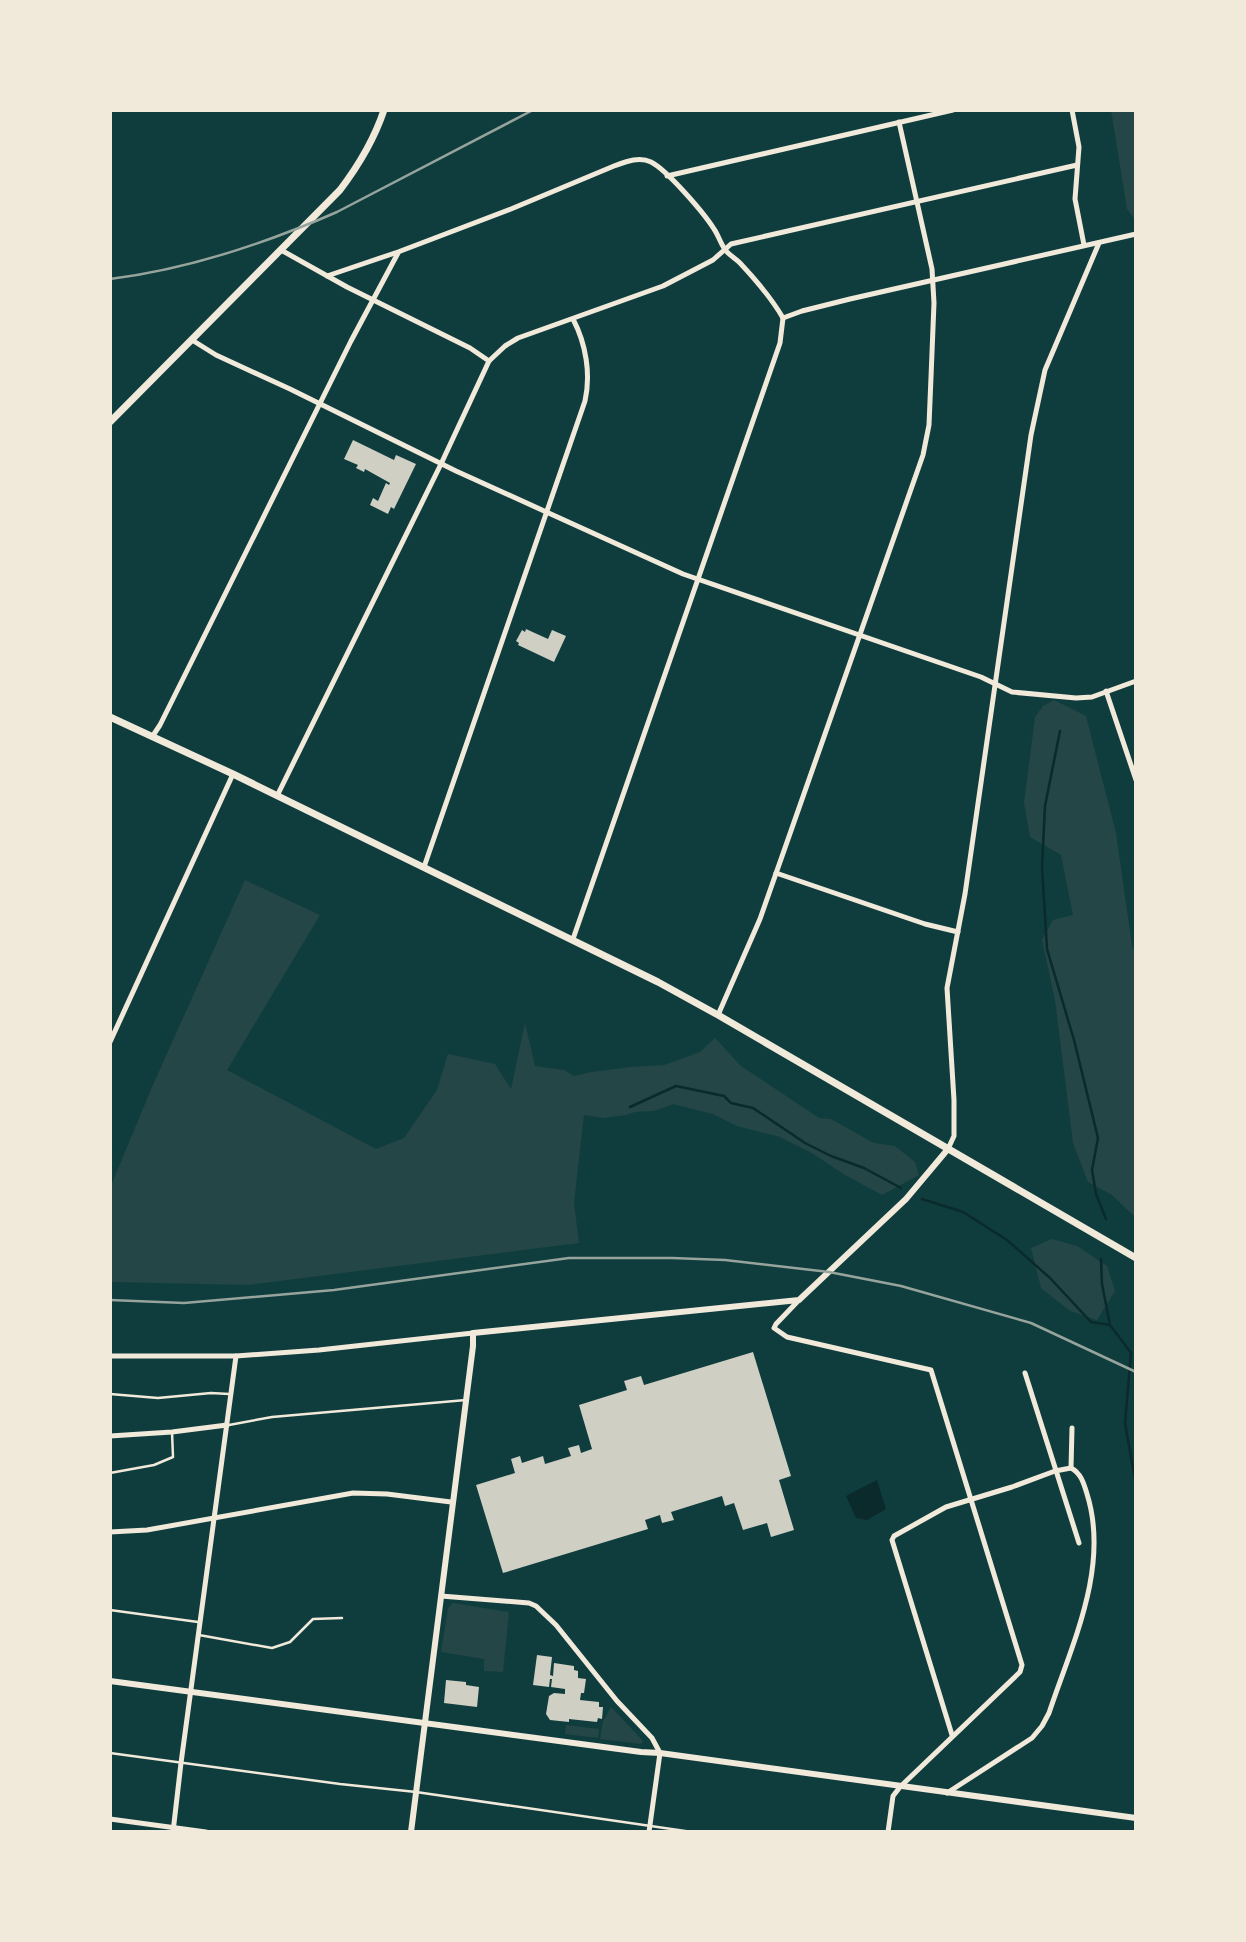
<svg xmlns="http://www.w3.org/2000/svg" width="1246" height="1942" font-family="Lato,sans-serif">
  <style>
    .green { fill: #244646 }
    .water { fill: #0a2a2b }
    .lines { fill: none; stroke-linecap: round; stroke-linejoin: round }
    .stream { stroke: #0a2a2b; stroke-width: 2.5 }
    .building { fill: #cfcfc3 }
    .service { stroke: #f1e9da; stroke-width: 2.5 }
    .minor { stroke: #f1e9da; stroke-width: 5 }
    .tertiary { stroke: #f1e9da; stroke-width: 6 }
    .secondary { stroke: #f1e9da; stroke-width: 7 }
    .rail { stroke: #97a49c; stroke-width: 2.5 }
  </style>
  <rect width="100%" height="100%" fill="#0f3d3e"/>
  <!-- green -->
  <g class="green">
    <path d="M1111 110H1136V221L1127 209Z"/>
    <path d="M1054 700 1086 716 1116 833 1132 946 1136 953V1218L1112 1195 1088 1182 1073 1143 1055 1000 1042 940 1053 920 1073 915 1061 855 1030 837 1024 803 1035 717 1043 706Z"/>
    <path d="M245 880 320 915 227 1070 376 1149 404 1138 437 1090 448 1054 495 1064 511 1089 525 1023 535 1066 564 1070 574 1076 591 1072 631 1067 664 1065 700 1052 715 1038 741 1066 819 1118 831 1119 874 1143 895 1146 915 1162 919 1175 882 1195 845 1175 812 1153 780 1137 737 1126 713 1114 673 1104 654 1111 635 1112 626 1115 603 1118 584 1115 574 1203 579 1243 248 1285 110 1282V1188L152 1087Z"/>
    <path d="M1052 1239 1077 1246 1107 1266 1115 1291 1097 1320 1070 1311 1041 1288 1031 1248Z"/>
    <path d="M453 1603 509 1612 503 1672 484 1671V1659L441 1652 448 1608Z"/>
    <path d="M611 1707 643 1741 641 1744 600 1739 603 1721Z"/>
    <path d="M566 1725 599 1729 598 1738 565 1734Z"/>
  </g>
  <!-- water -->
  <path class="water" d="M877 1480 886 1509 867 1520 856 1518 846 1496Z"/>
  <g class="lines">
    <!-- stream -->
    <g class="stream">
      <path d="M1060 731 1045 806 1042 867 1047 949 1074 1040 1098 1138 1092 1170 1096 1194 1106 1219"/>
      <path d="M630 1107 676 1086 724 1096 731 1103 753 1108 805 1143 831 1156 864 1168 901 1188"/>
      <path d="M922 1199 963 1212 1007 1240 1050 1278 1091 1322 1110 1325"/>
      <path d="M1101 1259 1102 1284 1110 1325 1131 1353 1125 1423 1136 1485"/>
    </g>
  </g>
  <!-- building -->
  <g class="building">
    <path d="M353 440 394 460 396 455 416 464 394 509 391 507 388 514 370 505 373 498 378 501 386 483 389 485 390 483 365 469 364 472 356 468 358 465 344 459Z"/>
    <path d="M526 629 548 639 552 630 566 636 554 662 518 645 519 643 516 641 522 630 525 632Z"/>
    <path d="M753 1352 791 1476 779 1480 794 1530 771 1537 767 1523 743 1530 734 1503 725 1506 722 1496 671 1512 674 1520 662 1523 660 1515 645 1520 648 1529 503 1573 476 1485 515 1473 511 1459 520 1456 522 1463 543 1456 545 1464 571 1456 568 1448 579 1445 581 1453 592 1449 579 1405 627 1390 624 1381 641 1376 644 1385Z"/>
    <path d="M537 1655 552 1657 550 1675 553 1676 554 1663 574 1666V1670L578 1671V1678L586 1679 584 1693H581L580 1700 599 1702V1707H603L602 1719 598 1718 597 1722 569 1719V1722L550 1720 546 1714 549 1696 554 1693 565 1694V1689L551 1687 552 1679H550L549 1687 533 1685Z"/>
    <path d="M446 1680 466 1682V1685L479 1687 477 1707 444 1703Z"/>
  </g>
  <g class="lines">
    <!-- service -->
    <g class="service">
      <path d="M110 1394 158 1398 211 1393 229 1394"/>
      <path d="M229 1425 272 1417 466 1400"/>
      <path d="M110 1473 154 1465 173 1457 172 1432"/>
      <path d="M110 1610 198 1622"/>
      <path d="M199 1635 272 1648 290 1642 313 1619 342 1618"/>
      <path d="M110 1753 340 1784 416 1792 692 1832"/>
    </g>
    <!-- minor -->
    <g class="minor">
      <path d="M1072 110 1079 147 1075 199 1084 245"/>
      <path d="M667 176 953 110"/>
      <path d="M281 250 347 287 470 348 489 361"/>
      <path d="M327 276 398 252 511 209 614 166C625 162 639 156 651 162 667 170 704 213 714 229 719 236 721 246 727 252 731 256 736 259 740 263 755 279 772 299 783 318"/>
      <path d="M783 318 802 311 850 299 1136 234"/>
      <path d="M192 340 216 355 290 389 456 471 683 574 981 677 1012 692 1076 698 1092 697 1136 681"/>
      <path d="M1106 691 1136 780"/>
      <path d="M152 737 160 725 351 341 398 253"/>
      <path d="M277 796 441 464 489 361 505 346 518 338 663 286 713 260 731 244 1077 165"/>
      <path d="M424 867 585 401C591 374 586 344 573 319"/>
      <path d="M776 873 925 924 958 932"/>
      <path d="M573 939 780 343 783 318"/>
      <path d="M718 1015 760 919 923 455 929 425 931 377 934 303 932 269 899 122"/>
      <path d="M110 1042 233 774"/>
      <path d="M948 1149 954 1136V1100L947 988 965 894 1031 435 1045 370 1099 243"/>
      <path d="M799 1300 776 1324 774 1328 787 1337 931 1370 1022 1665 1020 1672 900 1787 893 1796 888 1832"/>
      <path d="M110 1356H236L319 1350 473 1333"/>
      <path d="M1025 1373 1079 1543"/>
      <path d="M110 1436 172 1432 227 1425"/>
      <path d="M1071 1468 1072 1428"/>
      <path d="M110 1532 147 1530 353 1493 387 1494 451 1502"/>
      <path d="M441 1596 529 1603 536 1606 556 1625 617 1701 652 1738 660 1753 649 1832"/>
      <path d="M947 1793 1032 1738 1042 1726 1049 1713C1072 1644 1110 1567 1087 1494 1084 1484 1081 1473 1071 1468L1055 1471 1012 1487 946 1507 894 1536 892 1540 952 1735"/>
      <path d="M110 1819 206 1832"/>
      <path d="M173 1832 181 1763 236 1356"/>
    </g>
    <!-- tertiary -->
    <g class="tertiary">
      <path d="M110 1681 641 1752 660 1753 1136 1818"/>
      <path d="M411 1832 473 1346V1333L799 1300 906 1199 948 1149"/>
    </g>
    <!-- secondary -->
    <g class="secondary">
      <path d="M110 422 340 190C359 165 374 140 384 110"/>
      <path d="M110 717 233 774 658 982 718 1015 1136 1258"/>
    </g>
    <!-- rail -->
    <g class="rail">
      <path d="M110 279C190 269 264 244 337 212L533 110"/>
      <path d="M110 1300 184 1303 334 1290 569 1258H672L725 1260 829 1272 901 1286 1031 1323 1136 1372"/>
    </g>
  </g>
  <!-- border -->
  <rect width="1246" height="1942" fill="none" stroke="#f1e9da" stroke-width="224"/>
</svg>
